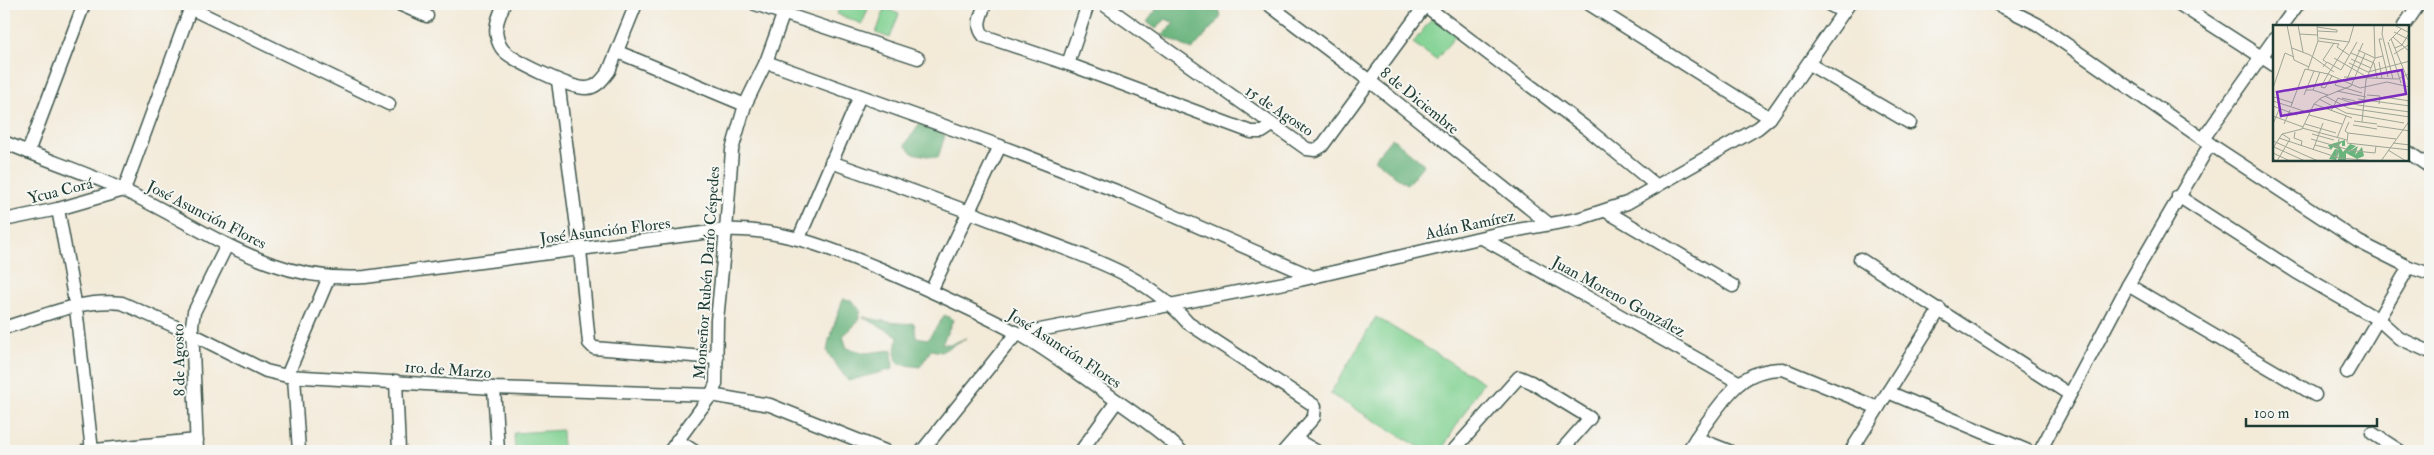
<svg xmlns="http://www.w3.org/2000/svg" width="2434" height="455" font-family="'IM FELL Double Pica',serif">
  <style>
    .green { fill: #82d293; stroke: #508864 }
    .forest { fill: #69b47d; stroke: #447858 }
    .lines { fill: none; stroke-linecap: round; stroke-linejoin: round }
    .minor-casing { stroke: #3f574d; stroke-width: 15 }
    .minor { stroke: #fff; stroke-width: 12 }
    .labels { text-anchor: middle; stroke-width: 4; stroke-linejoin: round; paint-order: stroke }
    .street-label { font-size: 16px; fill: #1f3d34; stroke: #f6f6f2 }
    .inset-road { fill: none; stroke: #9ea596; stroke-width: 1 }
    .view { fill: #7b2cbf; fill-opacity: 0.15; stroke: #7b2cbf; stroke-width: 2.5 }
    .inset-edge { fill: none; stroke: #1f3d34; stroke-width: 2.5 }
  </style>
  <rect width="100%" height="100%" fill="#f6f6f2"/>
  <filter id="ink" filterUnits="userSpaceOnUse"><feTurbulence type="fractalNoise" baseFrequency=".02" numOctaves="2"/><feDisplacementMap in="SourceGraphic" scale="10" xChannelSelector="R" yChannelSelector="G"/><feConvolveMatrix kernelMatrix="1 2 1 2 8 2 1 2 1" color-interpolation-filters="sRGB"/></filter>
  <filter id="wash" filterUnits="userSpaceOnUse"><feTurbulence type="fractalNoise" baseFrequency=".0096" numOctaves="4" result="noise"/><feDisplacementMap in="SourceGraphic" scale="20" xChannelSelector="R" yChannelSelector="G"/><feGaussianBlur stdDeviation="1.12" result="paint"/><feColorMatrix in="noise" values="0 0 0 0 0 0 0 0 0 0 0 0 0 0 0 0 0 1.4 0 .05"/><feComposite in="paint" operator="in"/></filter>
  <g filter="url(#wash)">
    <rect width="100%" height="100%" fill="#f3ead8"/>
    <!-- green -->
    <g class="green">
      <path d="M841 4H870L862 24 837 14Z"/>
      <path d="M885 8 899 14 890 38 876 33Z"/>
      <path d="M1433 17 1456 35 1436 60 1413 43Z"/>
      <path d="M1376 317 1483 382 1441 451H1426L1330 394Z"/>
      <path d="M562 430 563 451H515L514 433Z"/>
    </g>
    <!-- forest -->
    <g class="forest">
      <path d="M1154 4H1218L1221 17 1192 50 1162 35 1174 23 1166 19 1156 29 1147 22 1156 10Z"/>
      <path d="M919 124 945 135 938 158 912 153 905 145Z"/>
      <path d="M1392 138 1424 164 1407 185 1374 159Z"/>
      <path d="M843 299 851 300 861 311 857 323 843 336 847 348 866 353 892 350 893 369 848 381 827 352 829 340Z"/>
      <path d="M945 315 953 320 942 344H952L966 338 941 352 931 350 920 367 898 364 895 353 898 336 863 317C877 320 901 325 914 323L916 337 928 339Z"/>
    </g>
  </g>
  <g filter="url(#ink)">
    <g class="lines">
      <!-- minor casing -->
      <g class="minor-casing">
        <g id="minor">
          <path d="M399 4 427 16"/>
          <path d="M504 4C500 14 494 26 497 37 498 42 501 48 504 51 514 61 570 88 585 88 596 89 603 79 609 71L636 4"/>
          <path d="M755 4 918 58"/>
          <path d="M985 4C981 16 975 26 984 36L1068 64 1251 132H1262L1271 126"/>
          <path d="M1103 4 1307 149 1315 150 1322 146 1426 4"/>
          <path d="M1268 4 1371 82 1549 224"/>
          <path d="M1423 4 1590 131 1657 186"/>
          <path d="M1589 4 1770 118"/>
          <path d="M1828 4 1843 12"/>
          <path d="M1997 4 2037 24 2210 144 2359 242 2409 267 2430 274"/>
          <path d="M2179 4 2274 65"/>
          <path d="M190 8 389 104"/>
          <path d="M2282 26 2298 4"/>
          <path d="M2404 26 2419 4"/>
          <path d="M618 52 745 105"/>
          <path d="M766 62 1000 146 1124 194 1313 277"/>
          <path d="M1068 64 1088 4"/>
          <path d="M1809 64 1910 123"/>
          <path d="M558 81 580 250 589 343 594 348 717 358"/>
          <path d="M2203 139 2274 39"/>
          <path d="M4 142C43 159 85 172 123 190 205 228 269 284 365 277L726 230C782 228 832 249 883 270 929 290 974 310 1017 333 1048 350 1077 373 1106 393 1131 411 1159 429 1181 451"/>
          <path d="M28 152 84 4"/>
          <path d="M2408 152 2430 167"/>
          <path d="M831 162C897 185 962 209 1027 234 1087 258 1145 273 1188 323L1315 406 1314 417 1284 451"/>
          <path d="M124 190 192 4"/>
          <path d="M2178 196 2296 272 2379 320 2399 338 2430 352"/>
          <path d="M58 209 76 308 92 451"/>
          <path d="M1606 211 1733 286"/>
          <path d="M4 220 58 209 124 190"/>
          <path d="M799 238 860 96"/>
          <path d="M1482 238 1740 383"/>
          <path d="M1860 259 2069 394"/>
          <path d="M2128 285 2315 395"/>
          <path d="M931 291 1000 146"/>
          <path d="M4 328C40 317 83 298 122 303L192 334 266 371 287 376 494 388 711 395 770 405 885 451"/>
          <path d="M2347 372 2409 267"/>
          <path d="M287 376 329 277"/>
          <path d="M294 377 299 451"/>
          <path d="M396 381 399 451"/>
          <path d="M494 388 498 451"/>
          <path d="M1888 392 2028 451"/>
          <path d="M2372 433 2400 451"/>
          <path d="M1696 438 1729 451"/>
          <path d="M1295 439 1316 451"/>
          <path d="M677 440 694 451"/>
          <path d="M85 451 197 440"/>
          <path d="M197 451 192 325 194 312 227 245"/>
          <path d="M670 451 711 395 716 384 717 320 726 230 732 150 745 105 766 62 787 4"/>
          <path d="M922 451 1010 341 1019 334 1300 280 1496 234 1578 219 1627 203 1758 128 1770 118 1849 4"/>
          <path d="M1081 451 1117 401"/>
          <path d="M1453 451 1519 377 1531 382 1590 418 1561 451"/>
          <path d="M1688 451C1698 434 1725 395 1740 383 1752 373 1768 369 1783 369L1878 408"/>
          <path d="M1851 451 1940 309"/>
          <path d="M2040 451 2128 285 2210 144"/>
        </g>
      </g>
      <!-- minor -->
      <use href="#minor" class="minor"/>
    </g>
  </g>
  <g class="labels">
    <!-- street labels -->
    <g class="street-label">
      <text transform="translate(1420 100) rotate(39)" y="6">8 de Diciembre</text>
      <text transform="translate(1280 110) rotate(34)" y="6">15 de Agosto</text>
      <text transform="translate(60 190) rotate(-14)" y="6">Ycua Corá</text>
      <text transform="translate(207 214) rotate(27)" y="6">José Asunción Flores</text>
      <text transform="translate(1470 224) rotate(-12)" y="6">Adán Ramírez</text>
      <text transform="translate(605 230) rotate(-7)" y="6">José Asunción Flores</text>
      <text transform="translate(706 273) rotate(-86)" y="6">Monseñor Rubén Darío Céspedes</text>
      <text transform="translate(1619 296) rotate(29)" y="6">Juan Moreno González</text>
      <text transform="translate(1065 348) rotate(33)" y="6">José Asunción Flores</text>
      <text transform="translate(178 360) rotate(-91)" y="6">8 de Agosto</text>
      <text transform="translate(448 369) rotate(4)" y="6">1ro. de Marzo</text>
    </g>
  </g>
  <!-- overview -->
  <g transform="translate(2273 25)">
    <rect width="136" height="136" fill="#f3ead8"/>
    <path d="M72 115V121H69V117L66 120 70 127 77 119 83 121 74 128 85 121 82 130 89 122 91 131 84 134 73 128V136H65L66 127 63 135 56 134 62 124 67 125 60 122 58 125 55 120Z" fill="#69b47d"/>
    <path class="inset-road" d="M14 0 21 35M25 0 30 27M110 0 109 9 120 54M121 0 137 8M44 2 64 5V7M45 6 64 7M121 7 137 15M26 9 45 10M120 12 137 27M46 13 76 17M109 14H106L115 52M118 14 135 55M45 16 66 19 64 22 76 30M116 16 128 4M115 17 128 58M19 23 37 30 61 47M122 23 129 20 137 7M85 25 102 33 110 31M78 28 101 38 104 53M121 29 137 19M61 33 94 52M78 34 98 43M21 35 36 42M53 37 50 35 61 18M106 37 109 53M76 38 95 47 137 36M50 42 54 37 68 45 84 17M35 44 45 16 44 0M55 49 76 17 81 0M55 49 48 62 52 63 59 51M71 52 125 54 137 48M65 54 62 60 89 68M74 54 90 18M0 63 12 28 21 32M33 65H40L47 47M40 65 55 70M64 66 93 72M31 70 41 46M94 70 107 71 106 79M52 71 75 83 137 92M1 72 20 78M111 72 137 76M69 73 82 76V80M46 74 73 88 131 98M85 74 137 81M0 76 37 88M41 79 79 93M0 81 24 90M18 81 32 44 55 49 87 63 114 57 137 62M58 86 65 73 85 80 137 87M36 90 69 99M0 91 30 102M81 96 104 99M89 97 93 55 102 33 101 0M0 99 7 82M11 99 17 85M32 99 63 108M80 100 104 104M104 101 137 106M29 103 74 115M22 107 21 113 29 116 28 121M75 108 123 114M39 109 61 115M6 113 66 133 103 136M64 113 73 91M38 114 73 124M0 116 45 136M74 117 75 108 72 106 76 97M74 118 137 125M120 118 137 120M42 120 58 124M1 122 32 136M0 123 9 109 29 104 41 79 48 73 78 61 92 29M40 125 50 98M73 125 102 128 103 121M115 125 133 136M0 128 17 136M63 132 66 114M0 134 4 136 17 114 9 109M108 136 137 95"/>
    <path class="view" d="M129 45 133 69 8 91 4 67Z"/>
    <rect width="136" height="136" class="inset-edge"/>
  </g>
  <!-- margin -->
  <rect width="2434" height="455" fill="none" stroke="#f6f6f2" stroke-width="20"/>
  <!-- scale -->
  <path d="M2246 418v8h131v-8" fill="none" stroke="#1f3d34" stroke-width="2.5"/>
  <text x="2254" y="418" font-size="15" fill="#1f3d34" stroke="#f6f6f2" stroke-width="4" paint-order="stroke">100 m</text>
</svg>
